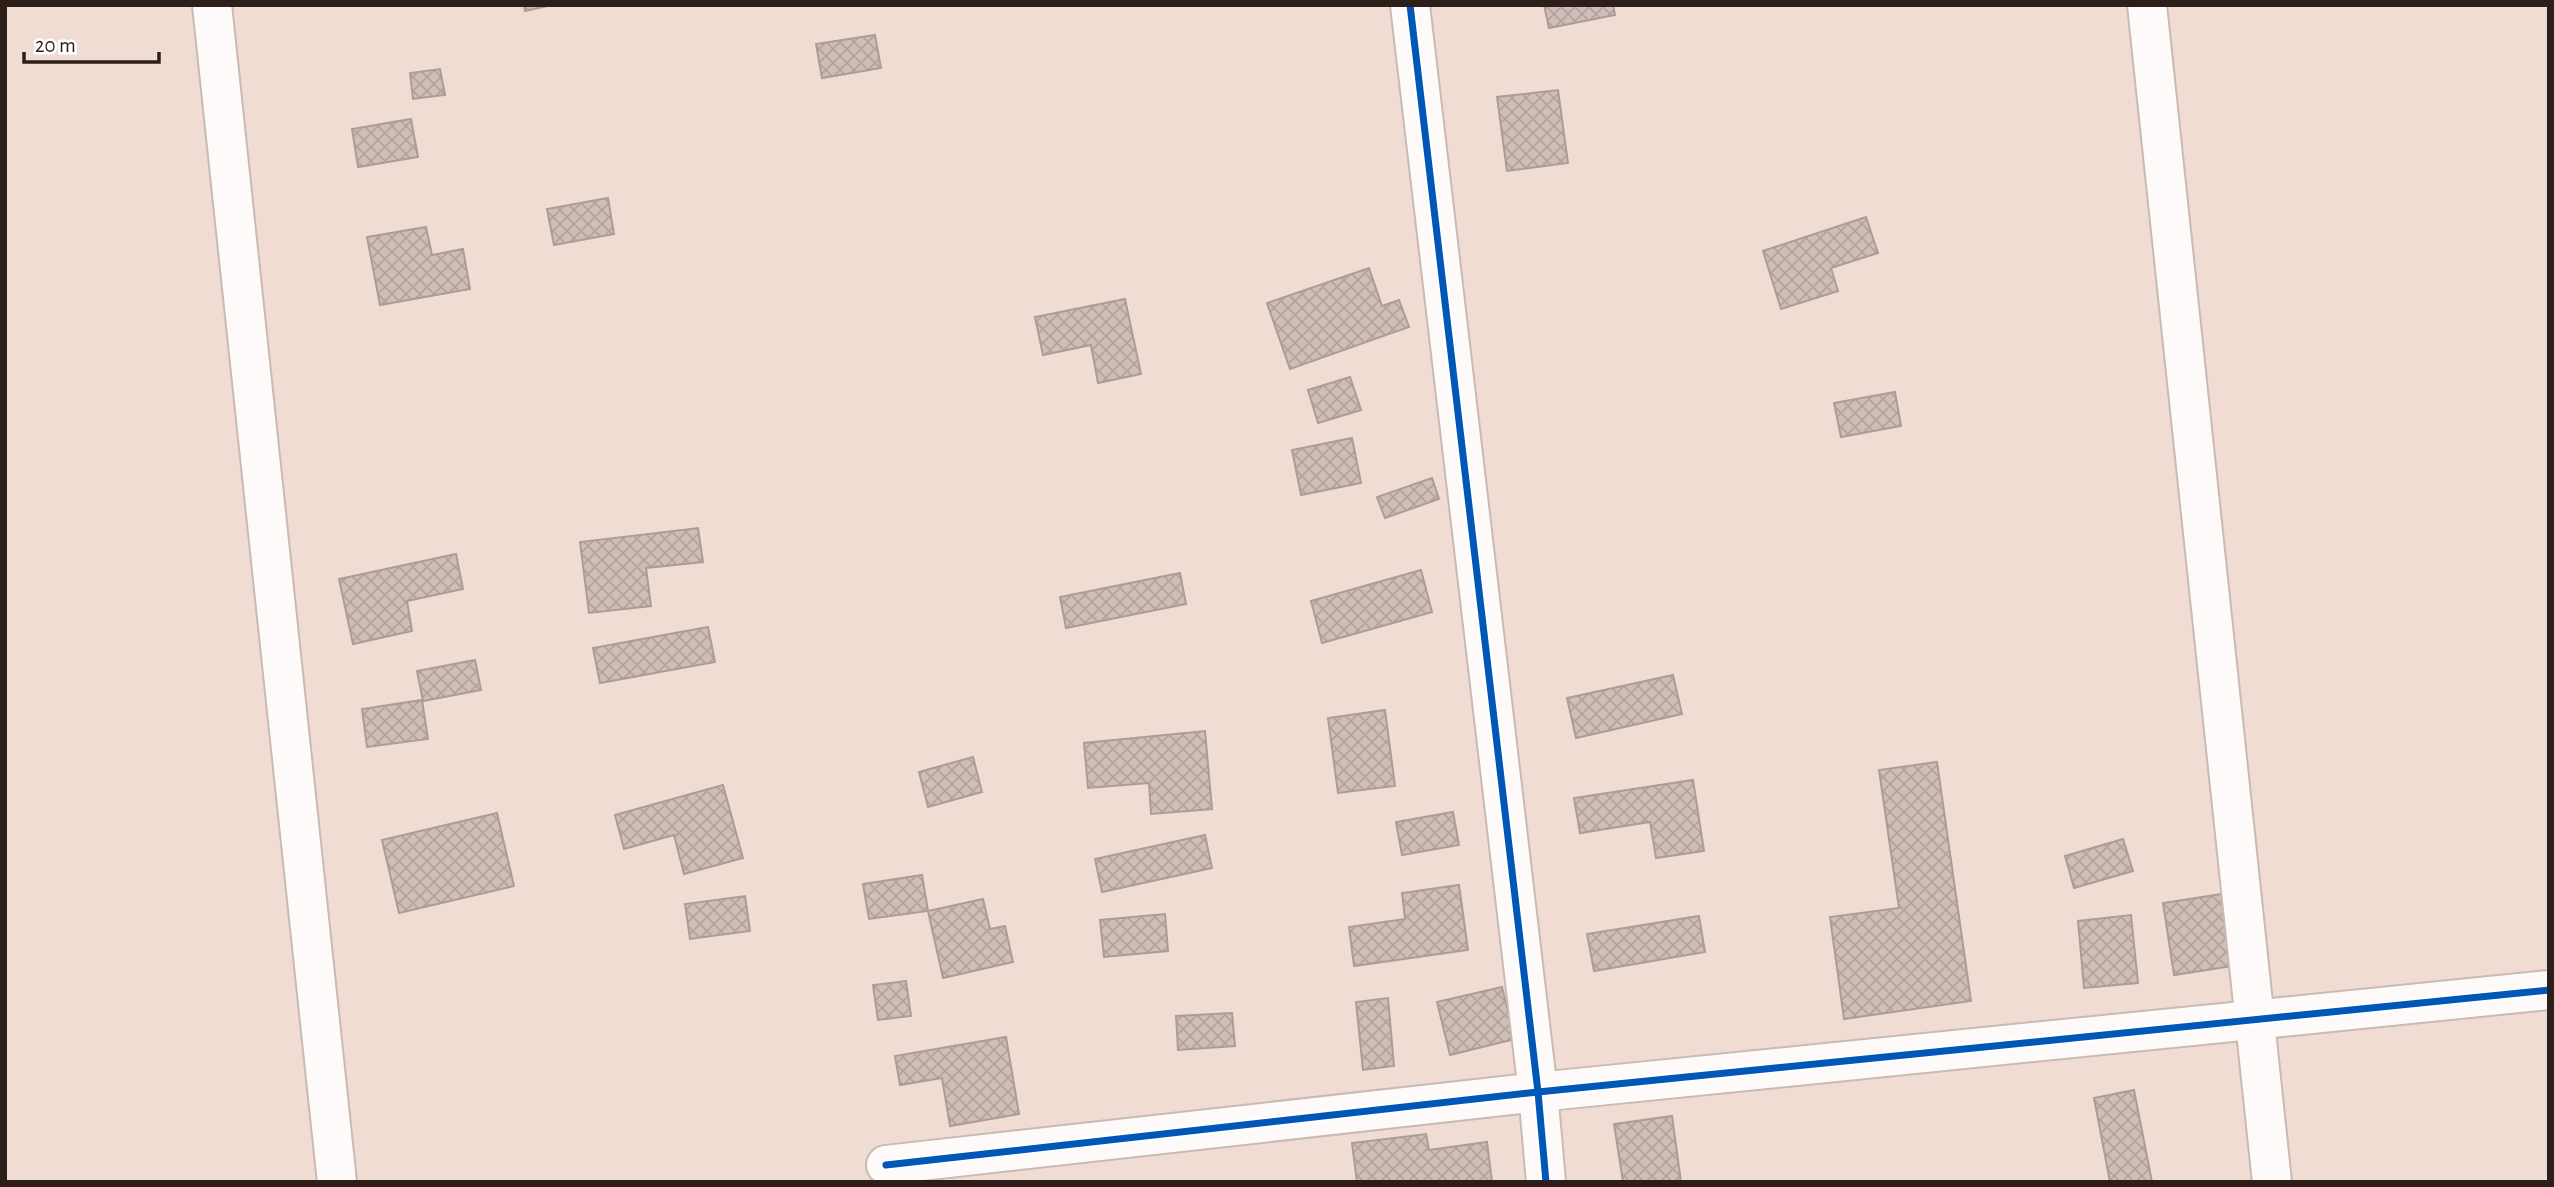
<svg xmlns="http://www.w3.org/2000/svg" width="2554" height="1187" font-family="'Alegreya Sans',sans-serif">
  <style>
    .building { fill: url(#building-cross-hatch); stroke: #ac9c95; stroke-width: 2 }
    .lines { fill: none; stroke-linecap: round; stroke-linejoin: round }
    .minor-casing { stroke: #c9bab3; stroke-width: 42 }
    .minor { stroke: #fdfaf9; stroke-width: 38 }
    .cycleway-casing { stroke: #fff; stroke-width: 11 }
    .cycleway { stroke: #0057b8; stroke-width: 7 }
  </style>
  <defs>
    <pattern id="building-cross-hatch" width="8" height="8" patternUnits="userSpaceOnUse" patternTransform="scale(1.75)"><rect width="8" height="8" fill="#cfbeb7"/><path d="M0 0l8 8M0 8l8-8" fill="none" stroke="#b2a39d"/></pattern>
  </defs>
  <rect width="100%" height="100%" fill="#f1dcd4"/>
  <!-- building -->
  <g class="building">
    <path d="M524 5H552L525 11Z"/>
    <path d="M1544 5H1613L1615 15 1549 28Z"/>
    <path d="M875 35 881 68 822 78 816 44Z"/>
    <path d="M440 69 445 95 413 99 410 73Z"/>
    <path d="M1558 90 1568 163 1507 171 1497 97Z"/>
    <path d="M411 119 418 157 358 167 352 129Z"/>
    <path d="M608 198 614 234 554 245 547 209Z"/>
    <path d="M1866 217 1878 253 1831 268 1838 291 1781 309 1763 251Z"/>
    <path d="M426 227 432 255 463 249 470 289 380 305 367 237Z"/>
    <path d="M1369 268 1382 306 1399 300 1409 327 1290 369 1267 303Z"/>
    <path d="M1125 299 1141 374 1098 383 1091 345 1043 355 1035 317Z"/>
    <path d="M1350 377 1361 410 1318 423 1308 390Z"/>
    <path d="M1895 392 1901 426 1841 437 1834 403Z"/>
    <path d="M1352 438 1361 483 1301 495 1292 450Z"/>
    <path d="M1432 478 1439 499 1385 518 1377 497Z"/>
    <path d="M698 528 703 562 646 568 651 606 589 613 580 542Z"/>
    <path d="M456 554 463 589 407 601 412 631 353 644 339 579Z"/>
    <path d="M1421 570 1432 612 1322 643 1311 601Z"/>
    <path d="M1180 573 1186 604 1066 628 1060 597Z"/>
    <path d="M708 627 715 662 600 683 593 648Z"/>
    <path d="M475 660 481 690 423 701 417 671Z"/>
    <path d="M1673 675 1682 714 1576 738 1567 698Z"/>
    <path d="M422 700 428 739 367 747 362 709Z"/>
    <path d="M1385 710 1395 786 1338 793 1328 718Z"/>
    <path d="M1205 731 1212 809 1151 814 1149 783 1088 788 1084 743Z"/>
    <path d="M973 757 982 792 928 807 919 772Z"/>
    <path d="M1937 762 1971 1001 1844 1019 1830 917 1899 908 1879 770Z"/>
    <path d="M1693 780 1704 851 1656 858 1650 822 1580 833 1574 798Z"/>
    <path d="M723 785 743 858 684 874 674 835 624 849 615 815Z"/>
    <path d="M1453 812 1459 845 1402 855 1396 822Z"/>
    <path d="M497 813 514 886 399 913 382 840Z"/>
    <path d="M1205 835 1212 868 1102 892 1095 859Z"/>
    <path d="M2123 839 2133 871 2074 888 2065 856Z"/>
    <path d="M922 875 928 911 869 919 863 884Z"/>
    <path d="M1459 885 1468 950 1354 966 1349 927 1405 919 1402 893Z"/>
    <path d="M2222 894 2233 966 2174 975 2163 903Z"/>
    <path d="M745 896 750 931 690 939 685 904Z"/>
    <path d="M983 899 990 929 1005 926 1013 962 943 978 928 911Z"/>
    <path d="M1165 914 1168 951 1104 957 1100 920Z"/>
    <path d="M2131 915 2138 983 2084 988 2078 921Z"/>
    <path d="M1699 916 1705 952 1594 971 1587 934Z"/>
    <path d="M906 981 911 1016 878 1020 873 985Z"/>
    <path d="M1502 987 1515 1039 1450 1055 1437 1002Z"/>
    <path d="M1388 998 1394 1066 1363 1070 1356 1002Z"/>
    <path d="M1232 1013 1235 1046 1178 1050 1176 1016Z"/>
    <path d="M1006 1037 1019 1114 950 1126 942 1078 900 1085 895 1056Z"/>
    <path d="M2134 1090 2152 1182H2110L2094 1098Z"/>
    <path d="M1672 1116 1681 1182H1623L1614 1124Z"/>
    <path d="M1426 1134 1429 1150 1487 1142 1492 1182H1357L1352 1143Z"/>
  </g>
  <g class="lines">
    <!-- minor casing -->
    <g class="minor-casing">
      <g id="minor">
        <path d="M212 5 337 1182"/>
        <path d="M1410 5 1538 1092 1546 1182"/>
        <path d="M2147 5 2272 1182"/>
        <path d="M886 1165 1538 1092 2549 990"/>
      </g>
    </g>
    <!-- minor -->
    <use href="#minor" class="minor"/>
    <!-- cycleway casing -->
    <g class="cycleway-casing">
      <g id="cycleway">
        <path d="M1410 5 1538 1092 1546 1182"/>
        <path d="M886 1165 1538 1092 2549 990"/>
      </g>
    </g>
    <!-- cycleway -->
    <use href="#cycleway" class="cycleway"/>
  </g>
  <!-- border -->
  <rect width="2554" height="1187" fill="none" stroke="#2c1f1a" stroke-width="14"/>
  <!-- scale -->
  <path d="M24 52v10h135v-10" fill="none" stroke="#2c1f1a" stroke-width="3.5"/>
  <text x="35" y="52" font-size="21" fill="#2c1f1a" stroke="#ffffff" stroke-width="5" paint-order="stroke">20 m</text>
</svg>
